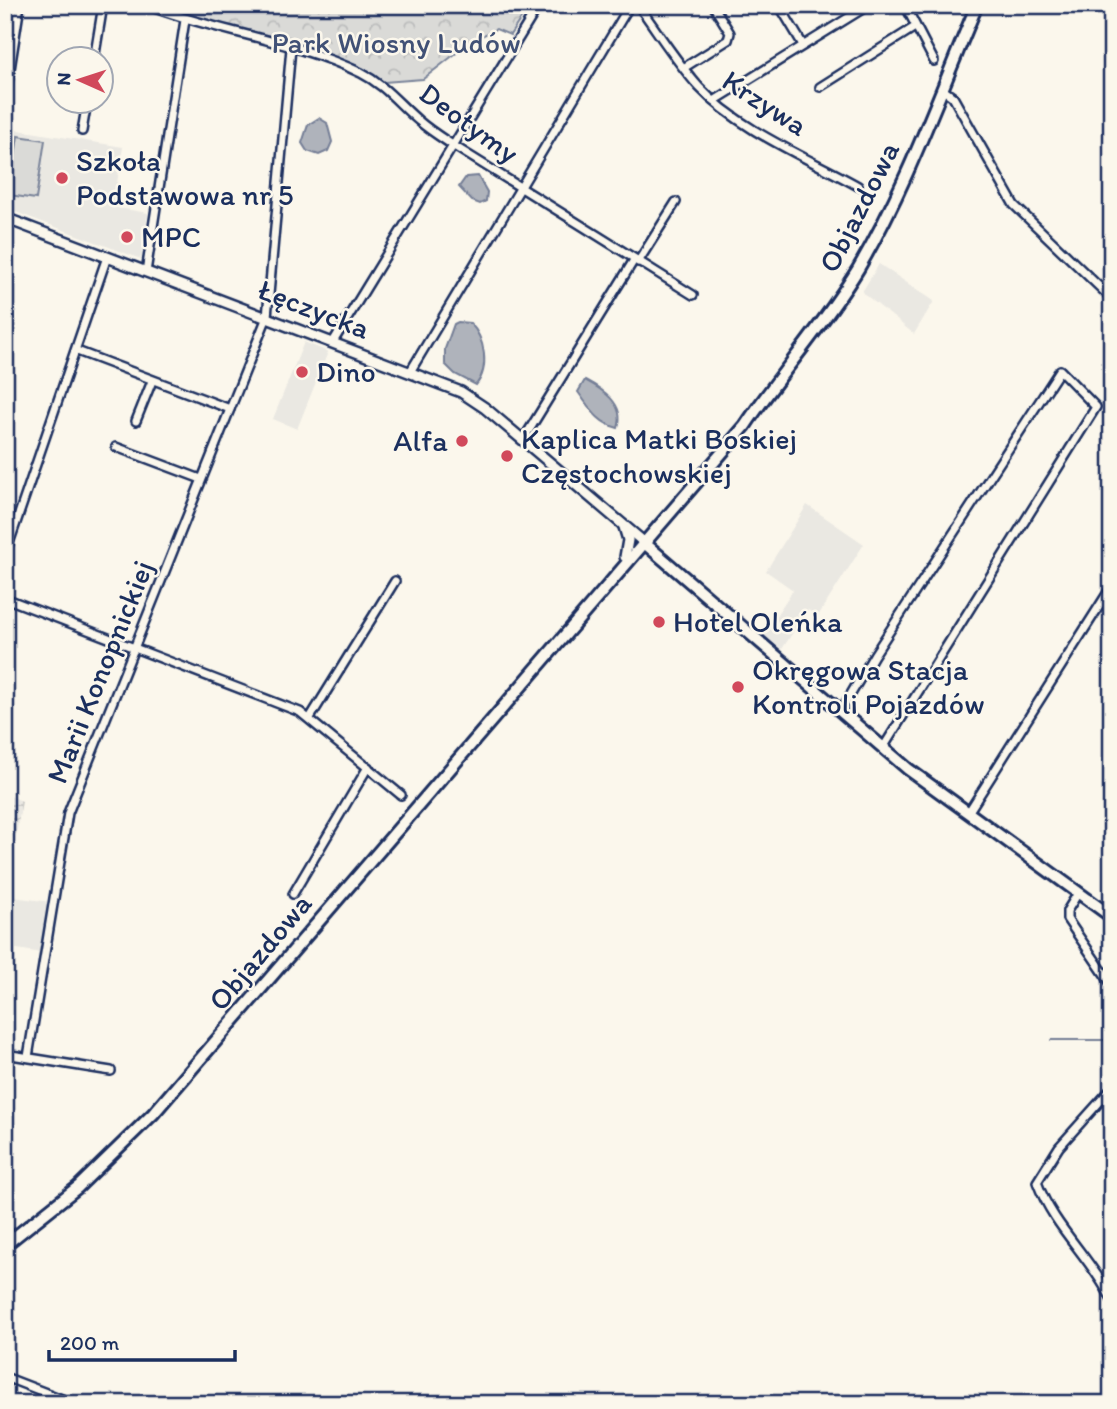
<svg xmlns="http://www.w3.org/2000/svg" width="1117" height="1409" font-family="Itim,sans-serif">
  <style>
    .built { fill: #eae8e2 }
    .industrial { fill: url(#industrial-grid) }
    .grass { fill: #dadad7; stroke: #7a849a; stroke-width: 2 }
    .park { fill: url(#park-crowns); stroke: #7a849a; stroke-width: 2 }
    .water { fill: #afb3bb; stroke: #747e96; stroke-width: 2 }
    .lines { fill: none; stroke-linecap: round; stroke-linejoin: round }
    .stream { stroke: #747e96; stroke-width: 2 }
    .minor-casing { stroke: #1b2f5e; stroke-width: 12 }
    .tertiary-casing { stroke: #1b2f5e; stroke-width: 14 }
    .primary-casing { stroke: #1b2f5e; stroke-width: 16 }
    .minor { stroke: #fbf7ec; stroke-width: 7 }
    .tertiary { stroke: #fbf7ec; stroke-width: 9 }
    .primary { stroke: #fbf7ec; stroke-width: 10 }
    .poi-dot { fill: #d1495b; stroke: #fbf7ec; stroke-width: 2.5 }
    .labels { text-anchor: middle; stroke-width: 5; stroke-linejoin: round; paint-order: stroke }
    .park-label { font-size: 30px; fill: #415176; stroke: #fbf7ec }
    .street-label { font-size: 30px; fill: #1b2f5e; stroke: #fbf7ec }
    .poi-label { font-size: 30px; fill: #1b2f5e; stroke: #fbf7ec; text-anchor: start }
  </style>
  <defs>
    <pattern id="industrial-grid" width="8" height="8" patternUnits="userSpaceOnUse" patternTransform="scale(1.75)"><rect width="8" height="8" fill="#eae8e2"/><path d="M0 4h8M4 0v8" fill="none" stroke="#c8c7c4"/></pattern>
    <pattern id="park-crowns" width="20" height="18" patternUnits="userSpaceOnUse" patternTransform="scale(1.75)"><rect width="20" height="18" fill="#dadad7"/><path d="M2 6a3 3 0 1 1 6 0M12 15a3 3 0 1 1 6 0" fill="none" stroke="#babbbb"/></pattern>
  </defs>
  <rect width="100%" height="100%" fill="#fbf7ec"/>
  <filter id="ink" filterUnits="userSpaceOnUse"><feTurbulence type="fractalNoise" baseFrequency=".0143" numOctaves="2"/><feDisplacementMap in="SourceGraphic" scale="14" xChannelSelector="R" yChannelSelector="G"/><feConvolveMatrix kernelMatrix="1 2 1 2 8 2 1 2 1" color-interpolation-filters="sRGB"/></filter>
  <g filter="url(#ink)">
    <!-- built -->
    <g class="built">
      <path d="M6 128 123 147 113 207 148 213 141 259 5 208Z"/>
      <path d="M879 264 934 301 914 334 862 292Z"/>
      <path d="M304 342 328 352 297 429 273 419Z"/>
      <path d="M807 505 864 544 818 616 808 610 782 649 763 635 793 590 766 571Z"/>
      <path d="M5 896 51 902 42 953 5 947Z"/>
    </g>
    <!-- industrial -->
    <path class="industrial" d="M5 794 22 801 5 897Z"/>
    <!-- grass -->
    <path class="grass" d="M18 136 45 140 36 199 9 195Z"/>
    <!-- park -->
    <path class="park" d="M158 5H530L510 35 496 29 473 40 423 79 384 82 358 66 288 41 185 16Z"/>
    <!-- water -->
    <g class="water">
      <path d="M319 118 327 123 332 142 328 151 319 155 307 151 302 143 308 125Z"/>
      <path d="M478 176 487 192 486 201 480 204 472 201 459 187 466 177Z"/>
      <path d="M458 322 470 323C485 338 490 368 476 385L455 374 445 364V349L454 324Z"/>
      <path d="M585 380C602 389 626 404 618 428 597 423 590 408 578 392Z"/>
    </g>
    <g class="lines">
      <!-- stream -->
      <path class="stream" d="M1051 1040H1104L1112 1037"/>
      <!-- minor casing -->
      <g class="minor-casing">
        <g id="minor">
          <path d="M146 5C216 32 293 40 361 73 385 85 399 104 419 121 429 130 442 138 454 146L693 295"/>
          <path d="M638 5C658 32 677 63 699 87 739 130 808 158 858 186"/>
          <path d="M779 5 803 45"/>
          <path d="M905 5 934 61"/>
          <path d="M94 60 103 5"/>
          <path d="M685 67 728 40 730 33 713 5"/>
          <path d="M820 87 915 27"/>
          <path d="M942 89 953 97 1014 205 1112 299"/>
          <path d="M5 101 20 5"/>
          <path d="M714 101 869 5"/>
          <path d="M82 131 87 102"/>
          <path d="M638 262 676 202"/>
          <path d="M146 272 185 20"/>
          <path d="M333 342 539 5"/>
          <path d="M77 351 230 409"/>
          <path d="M410 372 630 5"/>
          <path d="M136 421 152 381"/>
          <path d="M523 440 634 260"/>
          <path d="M116 447 201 479"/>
          <path d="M5 555 107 257"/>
          <path d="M5 598 300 712 401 795"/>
          <path d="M841 711 874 655 1060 370 1096 407 883 748"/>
          <path d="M310 718 395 581"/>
          <path d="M968 813 1112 586"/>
          <path d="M1078 893 1067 911V919L1112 985"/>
          <path d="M293 894 368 767"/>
          <path d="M5 1054 111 1071"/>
          <path d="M28 1057 68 813 267 317 291 48"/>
          <path d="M1112 1088 1059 1147 1037 1182C1054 1228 1090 1256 1112 1300"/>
          <path d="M5 1377 75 1404"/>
        </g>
      </g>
      <!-- tertiary casing -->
      <g class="tertiary-casing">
        <g id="tertiary">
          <path d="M5 218 461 392 485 408 640 539"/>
          <path d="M624 527 628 540 625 557"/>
        </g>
      </g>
      <!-- primary casing -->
      <g class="primary-casing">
        <g id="primary">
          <path d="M642 541 908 769 1112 917"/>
          <path d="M5 1245 78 1187 153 1114 745 426C781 372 824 325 858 269 907 186 939 94 977 5"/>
        </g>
      </g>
      <!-- minor -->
      <use href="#minor" class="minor"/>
      <!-- tertiary -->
      <use href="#tertiary" class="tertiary"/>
      <!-- primary -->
      <use href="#primary" class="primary"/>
    </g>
  </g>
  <!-- markers -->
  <g class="poi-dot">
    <circle cx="62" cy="178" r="7"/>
    <circle cx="127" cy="237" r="7"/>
    <circle cx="302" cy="372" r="7"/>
    <circle cx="462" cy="441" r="7"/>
    <circle cx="507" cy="456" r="7"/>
    <circle cx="659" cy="622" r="7"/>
    <circle cx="738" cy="687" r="7"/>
  </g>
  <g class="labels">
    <!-- park labels -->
    <g class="park-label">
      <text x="396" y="53">Park Wiosny Ludów</text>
    </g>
    <!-- street labels -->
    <g class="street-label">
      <text transform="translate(765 103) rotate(33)" y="10">Krzywa</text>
      <text transform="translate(469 123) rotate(36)" y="10">Deotymy</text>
      <text transform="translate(859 207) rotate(-63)" y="10">Objazdowa</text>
      <text transform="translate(314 309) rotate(21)" y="10">Łęczycka</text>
      <text transform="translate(100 672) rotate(-68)" y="10">Marii Konopnickiej</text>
      <text transform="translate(260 952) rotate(-50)" y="10">Objazdowa</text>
    </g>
    <!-- poi labels -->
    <g class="poi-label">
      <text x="76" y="171">Szkoła<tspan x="76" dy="34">Podstawowa nr 5</tspan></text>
      <text x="141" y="247">MPC</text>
      <text x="316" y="382">Dino</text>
      <text x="521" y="449">Kaplica Matki Boskiej<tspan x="521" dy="34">Częstochowskiej</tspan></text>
      <text x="448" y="451" text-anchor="end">Alfa</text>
      <text x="673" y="632">Hotel Oleńka</text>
      <text x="752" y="680">Okręgowa Stacja<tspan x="752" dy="34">Kontroli Pojazdów</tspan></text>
    </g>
  </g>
  <!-- margin -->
  <rect width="1117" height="1409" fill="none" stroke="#fbf7ec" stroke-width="28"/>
  <rect x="14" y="14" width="1089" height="1381" fill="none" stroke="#1b2f5e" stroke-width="2.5" filter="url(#ink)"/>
  <!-- north arrow -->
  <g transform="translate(80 80) rotate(273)"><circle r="33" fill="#fbf7ec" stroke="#a1a7b3" stroke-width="2"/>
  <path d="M0-5L12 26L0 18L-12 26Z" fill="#d1495b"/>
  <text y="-10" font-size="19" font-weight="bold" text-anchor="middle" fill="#1b2f5e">N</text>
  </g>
  <!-- scale -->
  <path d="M49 1350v10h186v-10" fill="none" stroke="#1b2f5e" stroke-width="3.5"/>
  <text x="60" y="1350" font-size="21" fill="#1b2f5e" stroke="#fbf7ec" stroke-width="5" paint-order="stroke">200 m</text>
</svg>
